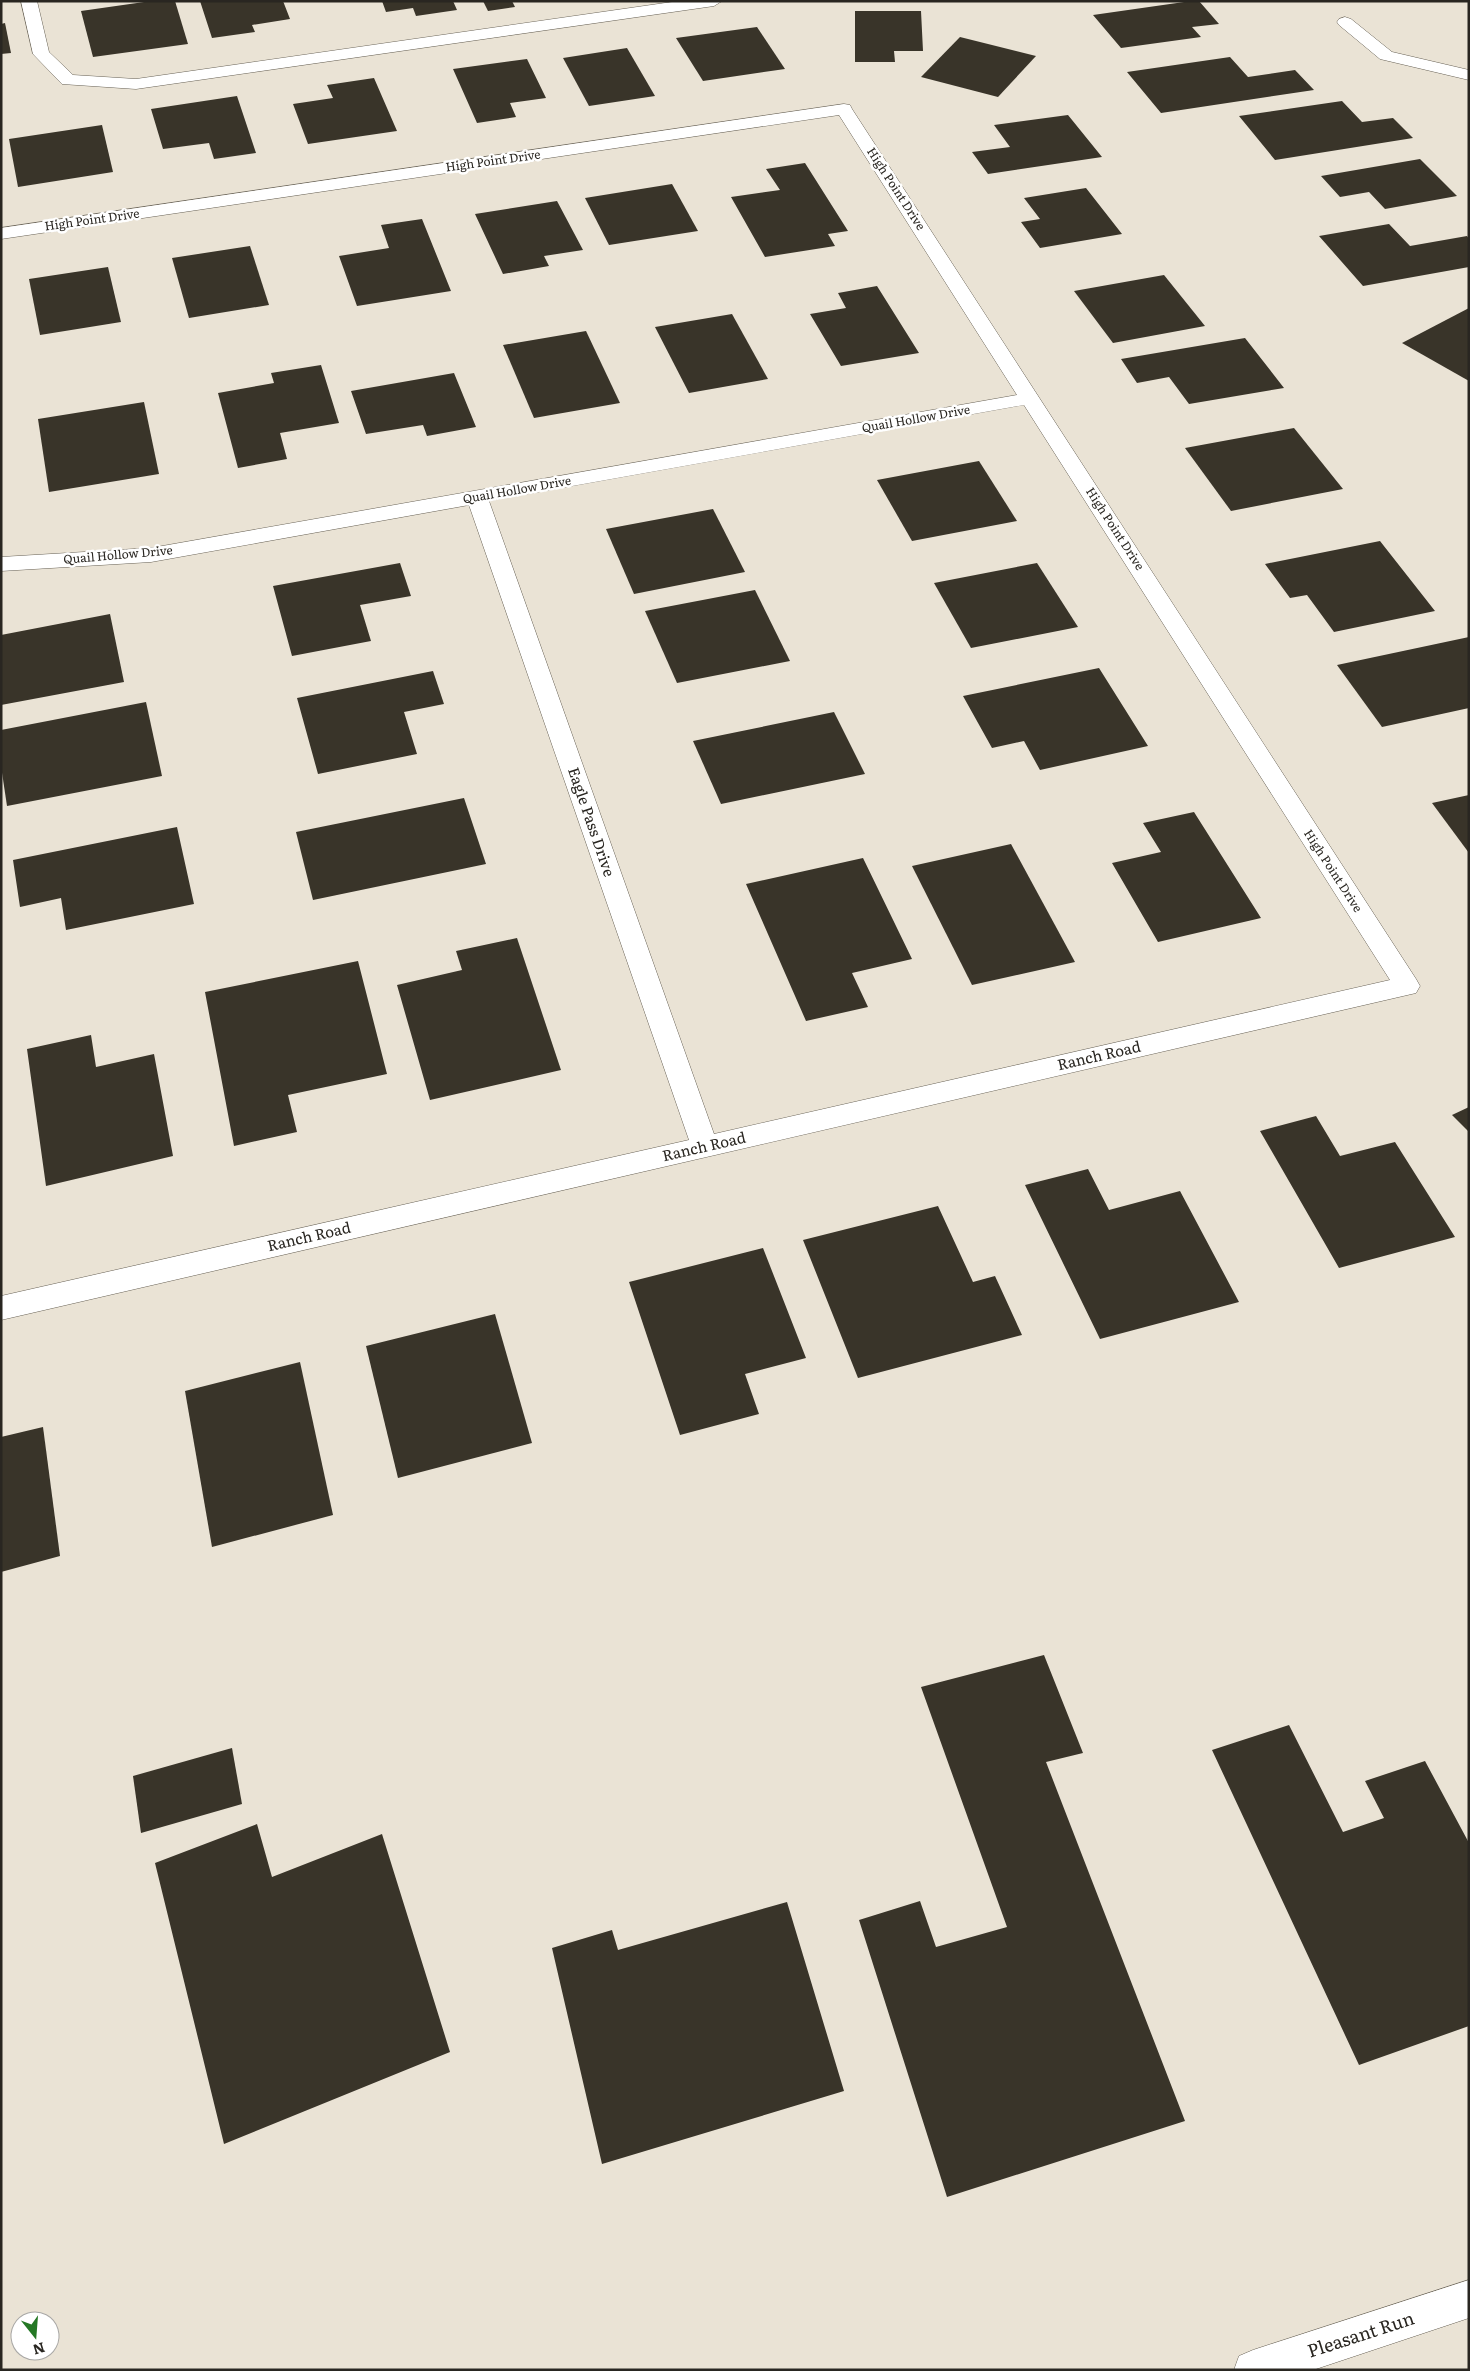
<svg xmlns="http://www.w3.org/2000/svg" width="1470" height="2371" font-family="Literata,serif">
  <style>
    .building { fill: #393429 }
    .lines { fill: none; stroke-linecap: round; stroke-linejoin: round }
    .minor-casing { stroke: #686256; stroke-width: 1 }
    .minor { fill: #fff; fill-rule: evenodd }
    .labels { text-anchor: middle; stroke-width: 5; stroke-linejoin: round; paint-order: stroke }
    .far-street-label { font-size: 12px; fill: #292621; stroke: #fff }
    .street-label { font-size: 15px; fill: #292621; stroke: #fff }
    .near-street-label { font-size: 18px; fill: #292621; stroke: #fff }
  </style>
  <rect width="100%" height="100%" fill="#eae3d5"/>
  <!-- building -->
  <g class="building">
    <path d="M151 1H175L188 44 93 57 81 11Z"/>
    <path d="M200 1H283L290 19 252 25 255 32 212 38Z"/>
    <path d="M382 1H453L457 10 416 16 413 8 386 12Z"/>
    <path d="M483 1H512L515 7 488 11Z"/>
    <path d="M1191 1H1199L1219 24 1192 27 1201 37 1121 48 1093 15Z"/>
    <path d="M855 11H921L923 51H894L895 62H855Z"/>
    <path d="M5 23 11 53 1 54V24Z"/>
    <path d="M757 27 785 69 703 81 676 38Z"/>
    <path d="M960 37 1036 56 998 97 921 77Z"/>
    <path d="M627 48 655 96 589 106 563 58Z"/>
    <path d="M1230 57 1248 77 1295 70 1314 90 1161 113 1127 72Z"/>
    <path d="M527 59 546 98 510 103 516 117 477 123 453 69Z"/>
    <path d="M374 78 397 131 308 144 293 104 333 98 327 85Z"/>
    <path d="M237 96 256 153 214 159 209 143 163 149 151 109Z"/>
    <path d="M1342 101 1362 122 1393 118 1413 138 1275 160 1239 116Z"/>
    <path d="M1068 115 1102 157 988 174 972 152 1010 147 994 125Z"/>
    <path d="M102 125 113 172 18 187 9 139Z"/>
    <path d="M1420 159 1457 196 1385 209 1369 192 1340 197 1321 176Z"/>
    <path d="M805 163 848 231 828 234 835 246 765 257 731 197 780 190 766 169Z"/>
    <path d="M672 184 698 231 609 245 585 198Z"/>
    <path d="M1086 188 1122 234 1040 248 1021 222 1040 219 1024 198Z"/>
    <path d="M557 201 583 250 544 256 549 266 503 274 475 214Z"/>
    <path d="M422 219 451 291 357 306 339 256 389 248 381 225Z"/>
    <path d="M1389 224 1410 246 1467 236 1469 239V267L1363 286 1319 236Z"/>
    <path d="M250 246 269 305 189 318 172 258Z"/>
    <path d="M108 267 121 322 40 335 29 279Z"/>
    <path d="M1164 275 1205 326 1113 343 1074 291Z"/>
    <path d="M877 286 919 353 841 366 810 314 846 308 838 293Z"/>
    <path d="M1469 308V381L1402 343Z"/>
    <path d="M732 314 768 379 689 393 655 327Z"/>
    <path d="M586 331 620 403 534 418 503 345Z"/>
    <path d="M1245 338 1284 388 1189 404 1169 377 1137 383 1121 359Z"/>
    <path d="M321 365 339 423 280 433 287 459 238 468 218 393 274 383 271 373Z"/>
    <path d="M454 373 476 427 427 436 423 425 366 434 351 391Z"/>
    <path d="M144 402 159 474 49 492 38 419Z"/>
    <path d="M1294 428 1343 489 1231 511 1185 448Z"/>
    <path d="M979 461 1017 521 912 541 877 480Z"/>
    <path d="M713 509 745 572 634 594 606 529Z"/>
    <path d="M1380 541 1435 611 1334 632 1307 595 1290 598 1265 564Z"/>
    <path d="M400 563 411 596 360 605 371 641 292 656 273 586Z"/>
    <path d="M1037 563 1078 627 971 648 934 583Z"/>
    <path d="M755 590 790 661 677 683 645 611Z"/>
    <path d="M110 614 124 682 1 705V635Z"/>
    <path d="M1469 637V708L1382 727 1337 665Z"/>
    <path d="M1099 668 1148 746 1040 770 1024 741 992 748 963 696Z"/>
    <path d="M433 671 444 704 404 712 417 754 318 774 297 698Z"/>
    <path d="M146 702 162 776 7 806 1 766V730Z"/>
    <path d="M834 712 865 774 721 804 693 741Z"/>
    <path d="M1469 795V853L1432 803Z"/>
    <path d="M464 798 486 864 313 900 296 832Z"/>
    <path d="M1194 812 1261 918 1158 942 1112 863 1161 852 1143 823Z"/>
    <path d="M177 827 194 904 66 930 61 898 20 907 13 860Z"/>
    <path d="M1011 844 1075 962 972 985 912 866Z"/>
    <path d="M863 858 912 959 852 973 868 1007 806 1021 746 884Z"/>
    <path d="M517 938 561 1070 430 1100 397 985 462 970 456 951Z"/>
    <path d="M358 961 387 1074 288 1095 297 1132 234 1146 205 992Z"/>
    <path d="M91 1035 96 1067 154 1054 173 1156 46 1186 27 1049Z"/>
    <path d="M1469 1107V1132L1452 1115Z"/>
    <path d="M1316 1116 1340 1156 1395 1142 1455 1237 1339 1268 1260 1131Z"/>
    <path d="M1088 1169 1109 1210 1180 1191 1239 1302 1100 1339 1025 1185Z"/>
    <path d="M938 1206 973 1282 995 1276 1022 1335 858 1378 803 1240Z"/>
    <path d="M763 1248 806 1358 745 1374 759 1414 680 1435 629 1282Z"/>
    <path d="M495 1314 532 1443 398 1478 366 1346Z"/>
    <path d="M300 1362 333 1515 212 1547 185 1391Z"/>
    <path d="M43 1427 60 1556 1 1572V1437Z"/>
    <path d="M1044 1655 1083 1753 1046 1762 1185 2121 947 2197 859 1920 920 1901 936 1947 1007 1927 921 1687Z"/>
    <path d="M1289 1725 1343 1832 1384 1818 1365 1781 1425 1761 1469 1843V2026L1359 2065 1212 1750Z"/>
    <path d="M232 1748 242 1804 141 1833 133 1776Z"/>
    <path d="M257 1824 272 1877 382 1834 450 2052 224 2144 155 1863Z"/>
    <path d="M787 1902 844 2091 602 2164 552 1948 612 1930 618 1950Z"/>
  </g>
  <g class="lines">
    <!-- minor casing -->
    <g class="minor-casing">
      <g id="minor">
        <path d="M21 1H37L49 52 73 75 136 79 679 1H722L714 6 136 89 62 84 33 54Z"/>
        <path d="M1345 17 1351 19 1392 52 1469 70V80L1380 59 1339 25 1337 22 1339 19Z"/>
        <path d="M844 104 850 105 852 109 1416 979 1420 986 1416 993 1 1320V1296L689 1140 469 505 151 562 1 571V557L151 548 1017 395 839 115 1 239V228ZM1024 405 1390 980 714 1134 489 501Z"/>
        <path d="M1469 2280V2318L1313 2370H1234L1239 2356 1253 2350Z"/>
      </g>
    </g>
    <!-- minor -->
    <use href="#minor" class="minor"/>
  </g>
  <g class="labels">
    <!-- far-street labels -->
    <g class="far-street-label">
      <text transform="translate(493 161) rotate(-8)" y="4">High Point Drive</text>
      <text transform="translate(896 189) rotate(57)" y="4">High Point Drive</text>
      <text transform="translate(92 220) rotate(-8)" y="4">High Point Drive</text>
      <text transform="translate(916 419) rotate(-10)" y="4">Quail Hollow Drive</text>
      <text transform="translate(517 490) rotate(-10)" y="4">Quail Hollow Drive</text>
      <text transform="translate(1115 529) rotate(57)" y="4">High Point Drive</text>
      <text transform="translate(118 555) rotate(-5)" y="4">Quail Hollow Drive</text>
      <text transform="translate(1333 871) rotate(57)" y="4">High Point Drive</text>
    </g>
    <!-- street labels -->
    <g class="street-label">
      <text transform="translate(591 822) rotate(71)" y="5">Eagle Pass Drive</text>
      <text transform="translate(1099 1056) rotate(-13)" y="5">Ranch Road</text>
      <text transform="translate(704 1147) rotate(-13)" y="5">Ranch Road</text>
      <text transform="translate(309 1237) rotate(-13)" y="5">Ranch Road</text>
    </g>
    <!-- near-street labels -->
    <g class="near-street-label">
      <text transform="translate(1361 2335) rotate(-18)" y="6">Pleasant Run</text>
    </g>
  </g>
  <!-- border -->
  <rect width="1470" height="2371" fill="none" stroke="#292621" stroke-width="5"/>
  <!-- north arrow -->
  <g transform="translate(35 2336) rotate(163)"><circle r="24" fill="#ffffff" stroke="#a9a8a6"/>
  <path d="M0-4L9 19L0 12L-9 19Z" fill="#247824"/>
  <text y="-8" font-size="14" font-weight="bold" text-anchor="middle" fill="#292621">N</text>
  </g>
</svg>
